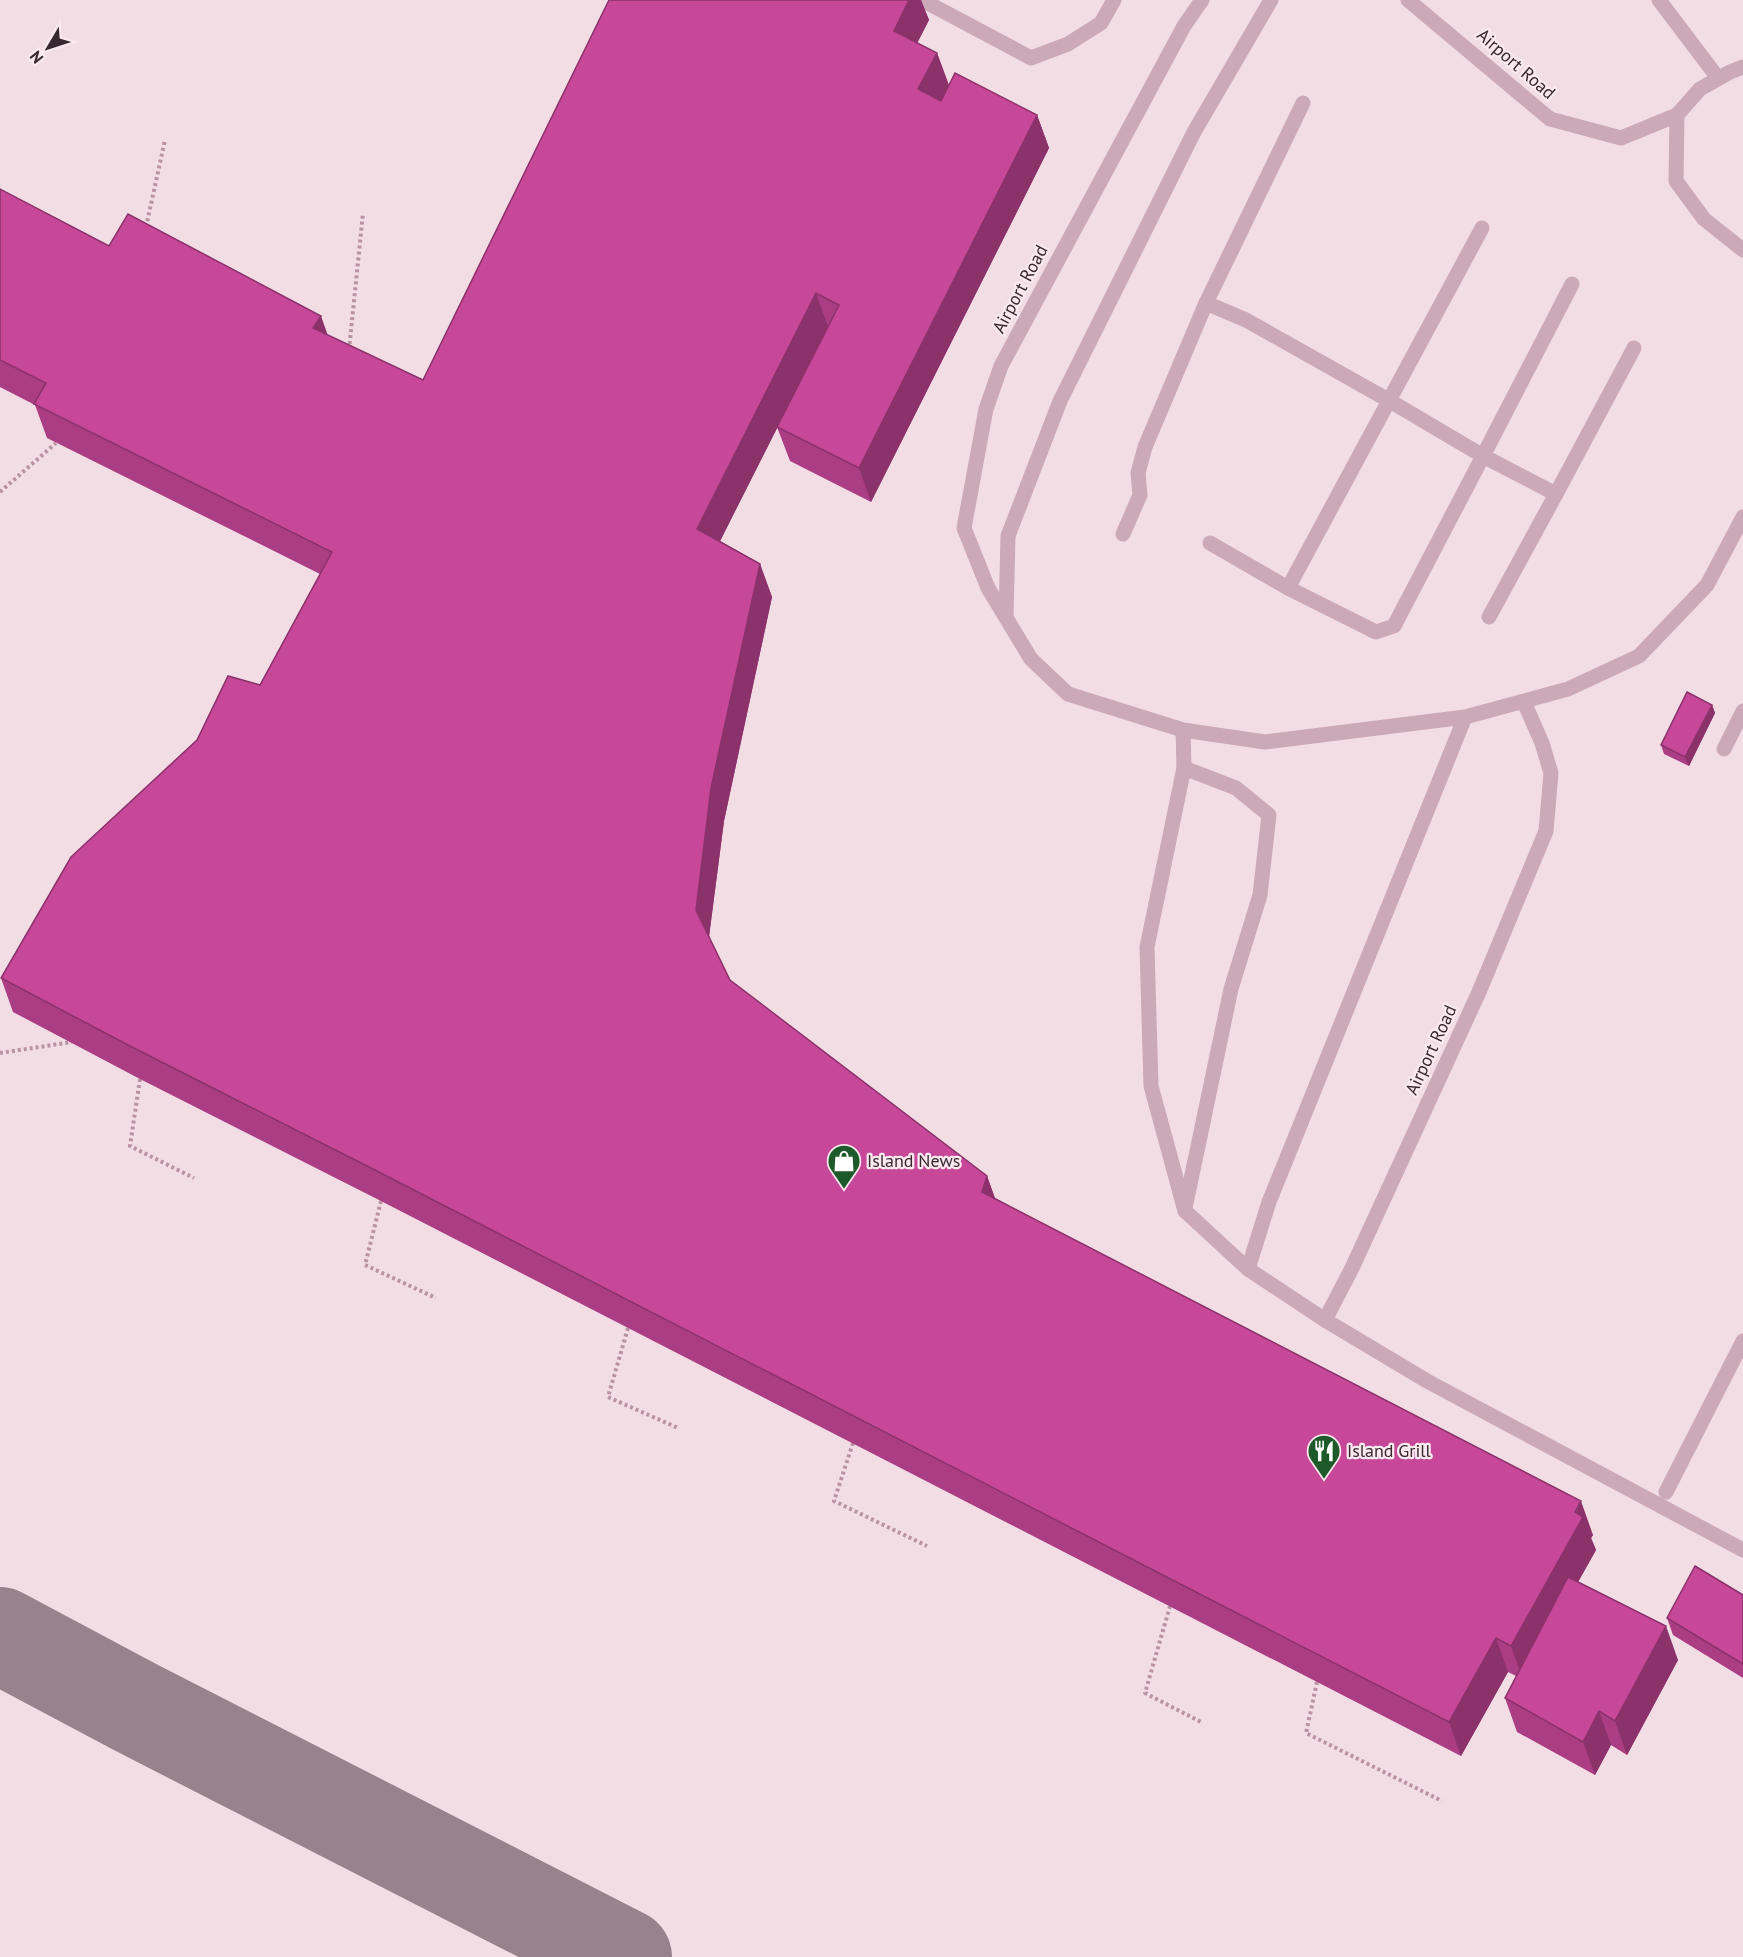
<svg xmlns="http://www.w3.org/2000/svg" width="1743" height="1957" font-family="'PT Sans',sans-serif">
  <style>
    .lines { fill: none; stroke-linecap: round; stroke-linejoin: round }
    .taxiway { stroke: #96838b; stroke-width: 96 }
    .path { stroke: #b793a3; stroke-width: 4; stroke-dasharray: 3 3; stroke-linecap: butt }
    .minor { stroke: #cba9b7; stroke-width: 15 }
    .wall { fill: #ab3d84 }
    .shaded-wall { fill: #8b326b }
    .building { fill: #c74799; stroke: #8b326b; stroke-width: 1.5 }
    .labels { text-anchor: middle; stroke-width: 4.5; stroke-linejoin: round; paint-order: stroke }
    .street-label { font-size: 18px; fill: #382931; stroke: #faeaef }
    .poi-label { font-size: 18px; fill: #382931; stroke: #faeaef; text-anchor: start }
  </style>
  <rect width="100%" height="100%" fill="#f3dde5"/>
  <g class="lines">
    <!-- taxiway -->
    <path class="taxiway" d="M0 1635 135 1707 624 1957"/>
    <!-- path -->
    <g class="path">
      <path d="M146 227 165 140"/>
      <path d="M349 350 363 213"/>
      <path d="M0 492 56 443"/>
      <path d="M0 1053 72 1042"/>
      <path d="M140 1079 130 1146 194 1178"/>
      <path d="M381 1201 365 1265 436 1298"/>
      <path d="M628 1328 608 1397 678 1428"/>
      <path d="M853 1443 834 1501 927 1546"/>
      <path d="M1170 1606 1145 1693 1201 1722"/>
      <path d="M1317 1682 1306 1733 1442 1801"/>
    </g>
    <!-- minor -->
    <g class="minor">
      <path d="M922 0 1031 58 1068 44 1101 23 1114 0"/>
      <path d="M1202 0 1184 26 1001 366 986 409 964 528 988 588 1031 659 1068 694 1183 730 1265 742 1465 717 1568 689 1639 656 1707 585 1743 517"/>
      <path d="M1408 0 1550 119 1621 138 1677 115"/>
      <path d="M1659 0 1718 78"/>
      <path d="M1743 67 1730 72 1700 89 1677 115 1676 181 1704 219 1743 250"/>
      <path d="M1556 494 1634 348"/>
      <path d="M1123 534 1140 495 1138 473 1145 447 1206 303"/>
      <path d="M1210 543 1288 588 1376 632 1394 626 1483 456 1390 401 1246 320 1206 303 1303 103"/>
      <path d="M1288 588 1482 228"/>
      <path d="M1006 616 1008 536 1060 401 1194 132 1271 0"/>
      <path d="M1489 617 1556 494 1483 456 1572 284"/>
      <path d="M1183 730 1184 768 1147 947 1151 1086 1185 1211 1248 1269 1325 1320 1427 1381 1743 1550"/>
      <path d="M1724 749 1743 711"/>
      <path d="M1184 768 1236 788 1269 815 1260 895 1231 989 1185 1208"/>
      <path d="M1248 1269 1269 1202 1465 717"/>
      <path d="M1325 1320 1352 1268 1479 992 1546 831 1551 773 1542 743 1524 702"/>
      <path d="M1666 1492 1743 1341"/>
    </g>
  </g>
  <!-- wall -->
  <g class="wall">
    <path d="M609 0H921L929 20 917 43 937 53 949 85 1037 115 1049 148 871 502 790 461 777 427 828 327 720 541 760 564 772 597 724 821 709 937 730 980 987 1176 995 1198 1593 1535 1591 1538 1596 1550 1578 1582 1678 1660 1627 1755 1611 1745 1595 1775 1517 1732 1505 1698 1516 1676 1508 1672 1461 1756 381 1201 140 1079 13 1012 1 978 260 685 320 574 47 438 35 405 0 387V189L109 246 328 335 423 380Z"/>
    <path d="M1712 705 1715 713 1689 766 1664 754 1661 745Z"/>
    <path d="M1743 1595V1678L1673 1635 1667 1618Z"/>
  </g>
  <!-- shaded-wall -->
  <g class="shaded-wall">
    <path d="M909 0H921L929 20 906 65 894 31Z"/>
    <path d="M937 53 949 86 931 123 918 89Z"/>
    <path d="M1037 115 1049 148 871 502 859 468Z"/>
    <path d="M816 293 828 327 709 563 697 529Z"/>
    <path d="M321 316 333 350 313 328Z"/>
    <path d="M760 564 772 597 724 821 708 944 696 910 711 788Z"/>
    <path d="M1712 705 1715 713 1689 766 1685 757Z"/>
    <path d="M987 1176 999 1210 982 1192Z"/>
    <path d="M1581 1501 1593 1535 1591 1538 1596 1550 1523 1680 1511 1646Z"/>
    <path d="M1666 1626 1678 1660 1627 1755 1615 1721Z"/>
    <path d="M1496 1638 1508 1672 1461 1756 1449 1722Z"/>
    <path d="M1599 1711 1611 1745 1595 1775 1583 1742Z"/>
  </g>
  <!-- building -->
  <g class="building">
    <path d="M609 0H909L894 31 937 53 918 89 941 101 955 73 1037 115 859 468 777 427 839 305 816 293 697 529 760 564 711 788 696 910 730 980 987 1176 982 1192 1581 1501 1575 1512 1583 1517 1511 1646 1496 1638 1449 1722 369 1167 128 1045 1 978 71 857 197 740 228 676 260 685 332 552 34 404 46 383 0 360V189L109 246 128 214 321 316 313 328 423 380Z"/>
    <path d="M1687 692 1712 705 1685 757 1661 745Z"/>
    <path d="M1695 1566 1743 1595V1664L1667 1618Z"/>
    <path d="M1568 1577 1666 1626 1615 1721 1599 1711 1583 1742 1505 1698Z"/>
  </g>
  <!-- icons -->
  <defs>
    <g id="shop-pin" transform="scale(1.725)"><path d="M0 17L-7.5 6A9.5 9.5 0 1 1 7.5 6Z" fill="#1e5a29" stroke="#faeaef"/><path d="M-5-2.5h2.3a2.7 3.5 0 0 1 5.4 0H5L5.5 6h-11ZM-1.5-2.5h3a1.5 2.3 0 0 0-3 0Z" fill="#fff"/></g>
    <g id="restaurant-pin" transform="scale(1.725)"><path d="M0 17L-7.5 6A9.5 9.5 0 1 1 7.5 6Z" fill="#1e5a29" stroke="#faeaef"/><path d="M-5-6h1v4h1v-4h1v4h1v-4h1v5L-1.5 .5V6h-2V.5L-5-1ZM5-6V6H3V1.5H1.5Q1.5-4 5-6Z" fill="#fff"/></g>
  </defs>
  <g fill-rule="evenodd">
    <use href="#shop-pin" x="844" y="1161"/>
    <use href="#restaurant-pin" x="1324" y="1451"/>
  </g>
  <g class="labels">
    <!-- street labels -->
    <g class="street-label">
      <text transform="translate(1516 64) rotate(41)" y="6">Airport Road</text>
      <text transform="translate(1020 289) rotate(-62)" y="6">Airport Road</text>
      <text transform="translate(1431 1050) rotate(-65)" y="6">Airport Road</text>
    </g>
    <!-- poi labels -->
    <g class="poi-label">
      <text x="867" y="1167">Island News</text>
      <text x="1347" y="1457">Island Grill</text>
    </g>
  </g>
  <!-- north arrow -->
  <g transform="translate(48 48) rotate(231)" stroke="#faeaef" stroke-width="4.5" paint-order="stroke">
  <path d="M0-4.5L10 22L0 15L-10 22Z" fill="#382931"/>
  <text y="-9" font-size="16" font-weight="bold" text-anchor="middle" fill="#382931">N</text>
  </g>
</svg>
